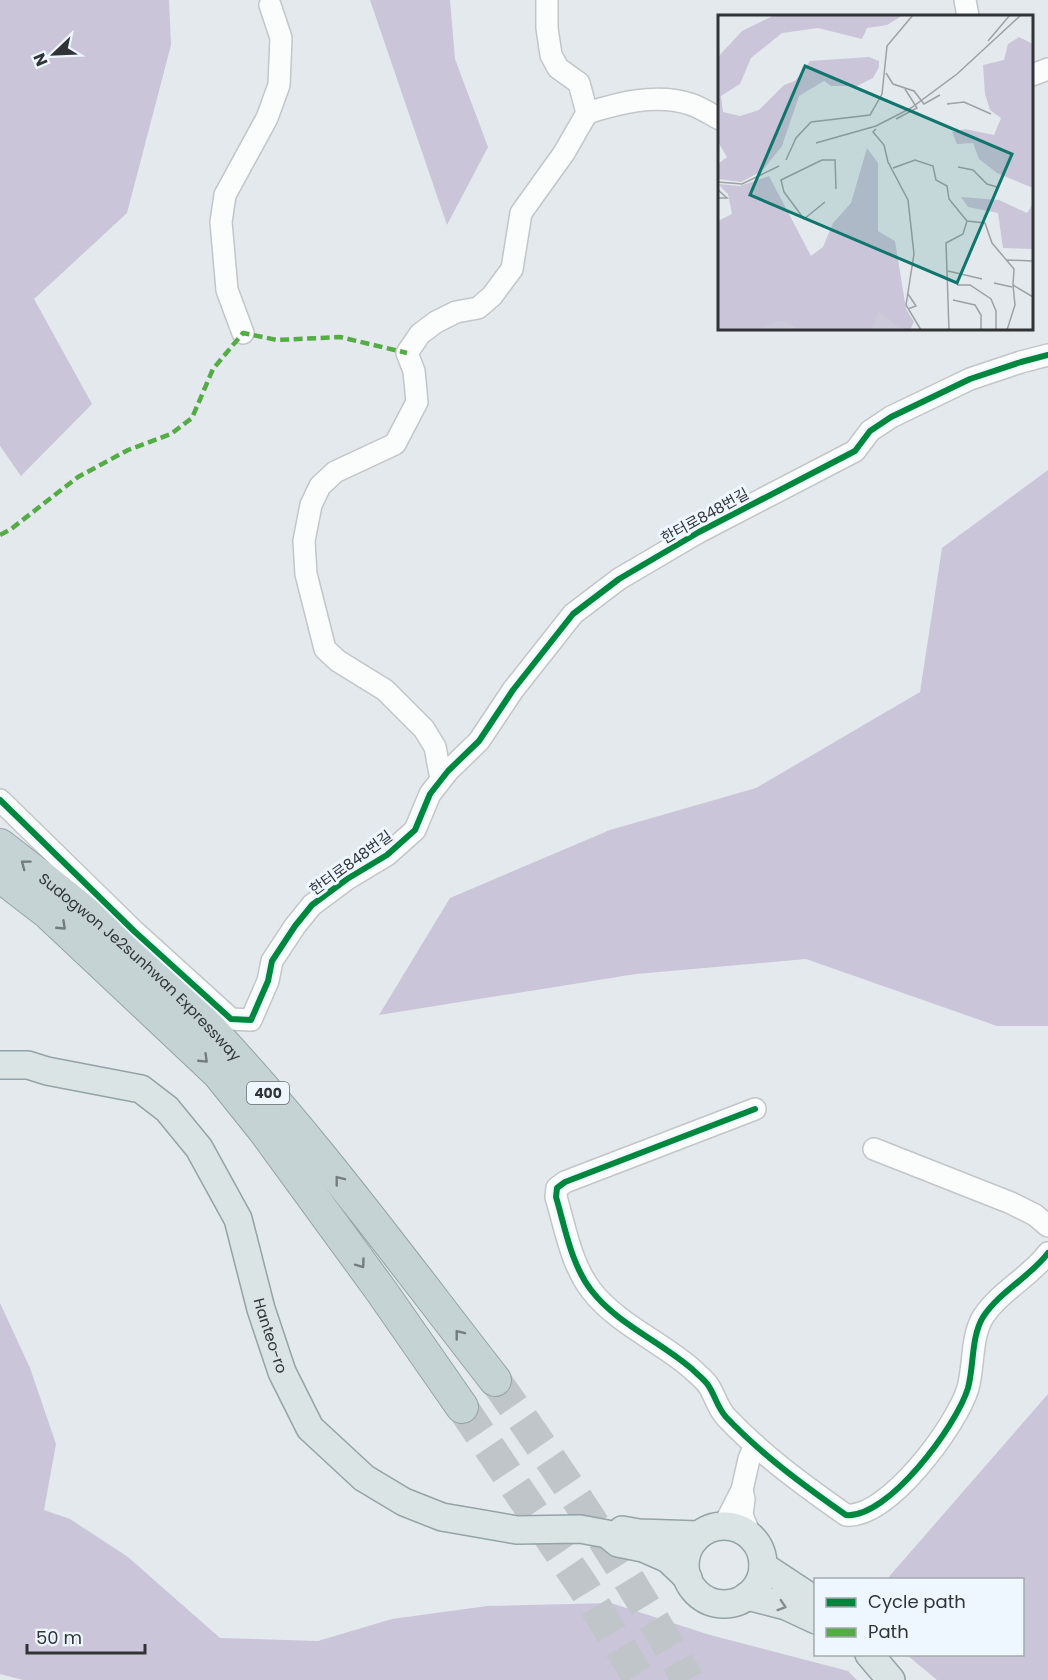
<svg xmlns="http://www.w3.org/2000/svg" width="1048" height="1680" font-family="Poppins,'Noto Sans KR',sans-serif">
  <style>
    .forest { fill: #cac5d8 }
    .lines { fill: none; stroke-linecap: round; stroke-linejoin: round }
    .highway-tunnel { stroke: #c0c5c9; stroke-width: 32; stroke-dasharray: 32 16; stroke-linecap: butt }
    .minor-casing { stroke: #c2c6c9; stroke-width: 24 }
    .major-casing { stroke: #93a3a7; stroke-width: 30 }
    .highway-casing { stroke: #93a3a7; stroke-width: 34 }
    .minor { stroke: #fbfcfc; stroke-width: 21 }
    .major { stroke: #dbe4e5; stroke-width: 27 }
    .highway { stroke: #c5d3d5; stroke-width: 32 }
    .quiet { stroke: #54ac45; stroke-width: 4.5; stroke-dasharray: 9 4.5; stroke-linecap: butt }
    .cycleway-casing { stroke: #eef7ff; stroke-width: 10 }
    .cycleway { stroke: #00873e; stroke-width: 6 }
    .oneway { stroke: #747c7e }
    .oneway2 { stroke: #868c8e }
    .labels { text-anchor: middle; stroke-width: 6; stroke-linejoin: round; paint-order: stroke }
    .shield { fill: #eef7ff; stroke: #6a6e73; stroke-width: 1.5 }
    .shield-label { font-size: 14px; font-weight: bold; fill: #313437 }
    .street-label { font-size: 15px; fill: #313437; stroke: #eef7ff }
    .inset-road { fill: none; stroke: #9ca1a4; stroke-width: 1.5 }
    .view { fill: #0f766e; fill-opacity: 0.15; stroke: #0f766e; stroke-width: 3 }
    .inset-edge { fill: none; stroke: #313437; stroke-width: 3 }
  </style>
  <rect width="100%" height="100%" fill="#e4e9ed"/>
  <!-- forest -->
  <g class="forest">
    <path d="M0 0H169L171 45 127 213 34 299 92 404 21 476 0 446Z"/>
    <path d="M370 0H450L455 59 488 147 447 225Z"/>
    <path d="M1048 470V1026H997L806 959 636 974 379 1015 450 898 610 830 756 788 920 692 942 548Z"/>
    <path d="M0 1303 30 1368 56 1444 44 1510 70 1519 128 1557 220 1638 318 1641 392 1619 487 1606 611 1603 710 1635 848 1671 857 1680H23L0 1674Z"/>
    <path d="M1048 1394V1680H937L907 1655 1022 1654V1580L887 1579Z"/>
  </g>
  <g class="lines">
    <!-- highway-tunnel -->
    <g class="highway-tunnel">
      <path d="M495 1380C564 1477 630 1576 688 1680"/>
      <path d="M462 1407 584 1588 640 1680"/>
    </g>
    <!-- minor casing -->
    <g class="minor-casing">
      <g id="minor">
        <path d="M965 0 968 16"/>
        <path d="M1032 75 1048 69"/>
        <path d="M587 113C619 103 656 93 690 104 700 107 710 114 720 119"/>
        <path d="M243 333 227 290 221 222 225 195 267 118 279 85 281 38 270 5"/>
        <path d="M441 779 435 747 424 729 385 690 338 661 325 649 306 574 304 541 311 505 320 486 335 472 395 444 417 402 414 371 407 353 420 334 436 322 456 312 478 308 492 296 512 269 521 213 564 153 587 113 579 83 558 68 551 55 547 28V0"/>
        <path d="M0 800 134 931 231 1019 251 1020 268 981 272 961 295 926 312 905 347 879 387 855 415 830 430 794 448 771 479 741 513 690 573 614 619 579 699 532 855 451 870 431 891 417 970 379 1021 362 1048 355"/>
        <path d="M755 1109 565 1182 557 1188 556 1197C565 1227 571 1264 591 1290 617 1324 660 1341 692 1369 697 1374 704 1379 708 1385 715 1395 717 1407 726 1417 761 1454 803 1485 846 1515 888 1519 957 1425 968 1388 974 1366 971 1337 983 1317 1000 1291 1030 1277 1048 1253"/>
        <path d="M874 1149 1011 1203 1035 1215 1048 1226"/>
        <path d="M742 1490 749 1459 755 1445"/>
        <path d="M724 1525 742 1490 744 1499 742 1515 751 1537"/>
      </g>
    </g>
    <!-- major casing -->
    <g class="major-casing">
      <g id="major">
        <path id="s1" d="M0 1065H28L47 1071 141 1089 167 1109 199 1148 238 1219 261 1309 282 1372 310 1428 364 1478 404 1502 442 1517 517 1530 580 1529 607 1534 618 1543 643 1548 668 1559 688 1578"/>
        <circle cx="724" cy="1565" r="39"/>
        <path d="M622 1530 639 1533 699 1535"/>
        <path d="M763 1566 816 1601"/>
        <path d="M747 1596 786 1606 816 1620"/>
        <path d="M869 1654 891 1680"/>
      </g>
    </g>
    <!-- highway casing -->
    <g class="highway-casing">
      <g id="highway">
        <path id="s2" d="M0 845C70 899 138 953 199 1017 307 1130 399 1257 495 1380"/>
        <path d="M0 876 48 913 218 1073 263 1129 382 1292 462 1407"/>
      </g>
    </g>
    <!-- minor -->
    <use href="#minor" class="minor"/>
    <!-- major -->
    <use href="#major" class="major"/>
    <!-- highway -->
    <use href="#highway" class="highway"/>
    <!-- quiet -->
    <path class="quiet" d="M0 535 11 529 78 477 128 450 171 434 192 418 213 369 243 333 277 340 340 337 407 353"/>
    <!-- cycleway casing -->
    <g class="cycleway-casing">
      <g id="cycleway">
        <path d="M0 800 134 931 231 1019 251 1020 268 981 272 961 295 926 312 905 347 879 387 855 415 830 430 794 448 771 479 741 513 690 573 614 619 579 699 532 855 451 870 431 891 417 970 379 1021 362 1048 355"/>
        <path d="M755 1109 565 1182 557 1188 556 1197C565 1227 571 1264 591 1290 617 1324 660 1341 692 1369 697 1374 704 1379 708 1385 715 1395 717 1407 726 1417 761 1454 803 1485 846 1515 888 1519 957 1425 968 1388 974 1366 971 1337 983 1317 1000 1291 1030 1277 1048 1253"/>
      </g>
    </g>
    <!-- cycleway -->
    <use href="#cycleway" class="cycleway"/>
  </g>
  <!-- one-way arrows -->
  <defs><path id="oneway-chevron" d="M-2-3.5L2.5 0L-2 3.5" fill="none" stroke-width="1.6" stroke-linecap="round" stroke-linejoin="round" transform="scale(1.5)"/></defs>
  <g class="oneway">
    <use href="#oneway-chevron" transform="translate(25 864) rotate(-143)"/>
    <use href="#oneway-chevron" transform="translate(62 926) rotate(43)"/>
    <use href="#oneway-chevron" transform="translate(204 1059) rotate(44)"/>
    <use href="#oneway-chevron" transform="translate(339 1180) rotate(-128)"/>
    <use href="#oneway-chevron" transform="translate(361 1264) rotate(54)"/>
    <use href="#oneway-chevron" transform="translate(459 1334) rotate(-128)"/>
  </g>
  <use class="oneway2" href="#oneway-chevron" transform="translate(782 1606) rotate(18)"/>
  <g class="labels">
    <!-- shield labels -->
    <rect class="shield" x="247" y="1082" width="42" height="22" rx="4.5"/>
    <g class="shield-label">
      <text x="268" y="1098">400</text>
    </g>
    <!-- street labels -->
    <g class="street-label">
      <text transform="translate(705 516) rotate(-29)" y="5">한터로848번길</text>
      <text transform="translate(351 863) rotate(-36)" y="5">한터로848번길</text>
      <text dy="5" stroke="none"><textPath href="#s2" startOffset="186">Sudogwon Je2sunhwan Expressway</textPath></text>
      <text dy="5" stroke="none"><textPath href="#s1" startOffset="429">Hanteo-ro</textPath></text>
    </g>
  </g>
  <!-- overview -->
  <g transform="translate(718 15)">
    <rect width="315" height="315" fill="#e4e9ed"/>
    <path d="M160 295 175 302 190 315H151ZM63 306 81 315H33Z" fill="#cdcbd9"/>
    <path d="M57 0H185L169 10 149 13 144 24 100 13 64 18 33 43 22 69 3 81 5 97 22 101 41 95 66 70 77 66 92 46 151 42 161 46V52L155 63 139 71H113L106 66 81 81 64 131 44 156 23 167 0 164V149L9 142 0 127V42L24 16ZM301 22 315 29V173L279 158 261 144 255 128 239 129 234 117 247 114 276 120 283 103 272 95 267 79 265 50 286 45 290 29ZM149 133 160 148V216L177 226 188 294 196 307 192 315H185L161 297 152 315H81L63 306 36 315H0V206L14 199 10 179 0 169 22 171 51 161 93 241 105 232 115 208 133 188ZM243 182 281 185 309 198 315 189V234L285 233 280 198 250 192Z" fill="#cac5d8"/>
    <path class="inset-road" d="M270 26 292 0M168 58 175 69 196 76 206 89 222 80M229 89 246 87 273 99M178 104 199 93 187 74M158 114 155 117 166 130 170 147 190 185 196 239 188 290 203 315M98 128 158 111 193 93 239 59 303 0M68 145 78 123 93 107 152 100 164 79 169 31 195 0M240 152 255 155 269 169 279 172M175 153 197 145 215 151 218 165 229 171 231 184 249 206 267 208 274 228 296 254 295 270 315 282M0 167 24 169 61 151M0 175 9 183H0M107 187 86 204 66 177 63 165 104 145H117L118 174M289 245 315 246M230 256 264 264M276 268 294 272M239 270H252L273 284 278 296V315M190 279 198 291 190 294M235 285 257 290 263 300V315M231 315 228 228 245 219 249 206M289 315 297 290 295 270"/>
    <path class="view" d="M87 51 294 139 239 268 32 180Z"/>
    <rect width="315" height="315" class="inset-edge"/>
  </g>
  <!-- legend -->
  <rect x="814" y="1578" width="210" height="78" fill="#eef7ff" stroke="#a2a9af" stroke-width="1.5"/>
  <rect x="826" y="1598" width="30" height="9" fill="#00873e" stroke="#a2a9af" stroke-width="1.5"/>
  <text x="868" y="1608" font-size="18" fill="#313437">Cycle path</text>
  <rect x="826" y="1628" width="30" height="9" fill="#54ac45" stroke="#a2a9af" stroke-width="1.5"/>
  <text x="868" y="1638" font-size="18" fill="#313437">Path</text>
  <!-- north arrow -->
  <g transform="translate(54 54) rotate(247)" stroke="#eef7ff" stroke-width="4.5" paint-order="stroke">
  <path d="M0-4.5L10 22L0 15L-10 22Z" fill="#313437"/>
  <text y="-9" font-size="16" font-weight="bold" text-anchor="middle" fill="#313437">N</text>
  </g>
  <!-- scale -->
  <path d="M27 1644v9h118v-9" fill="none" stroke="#313437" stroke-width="3"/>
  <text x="36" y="1644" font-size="18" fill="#313437" stroke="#eef7ff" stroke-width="4.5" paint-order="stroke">50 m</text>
</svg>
